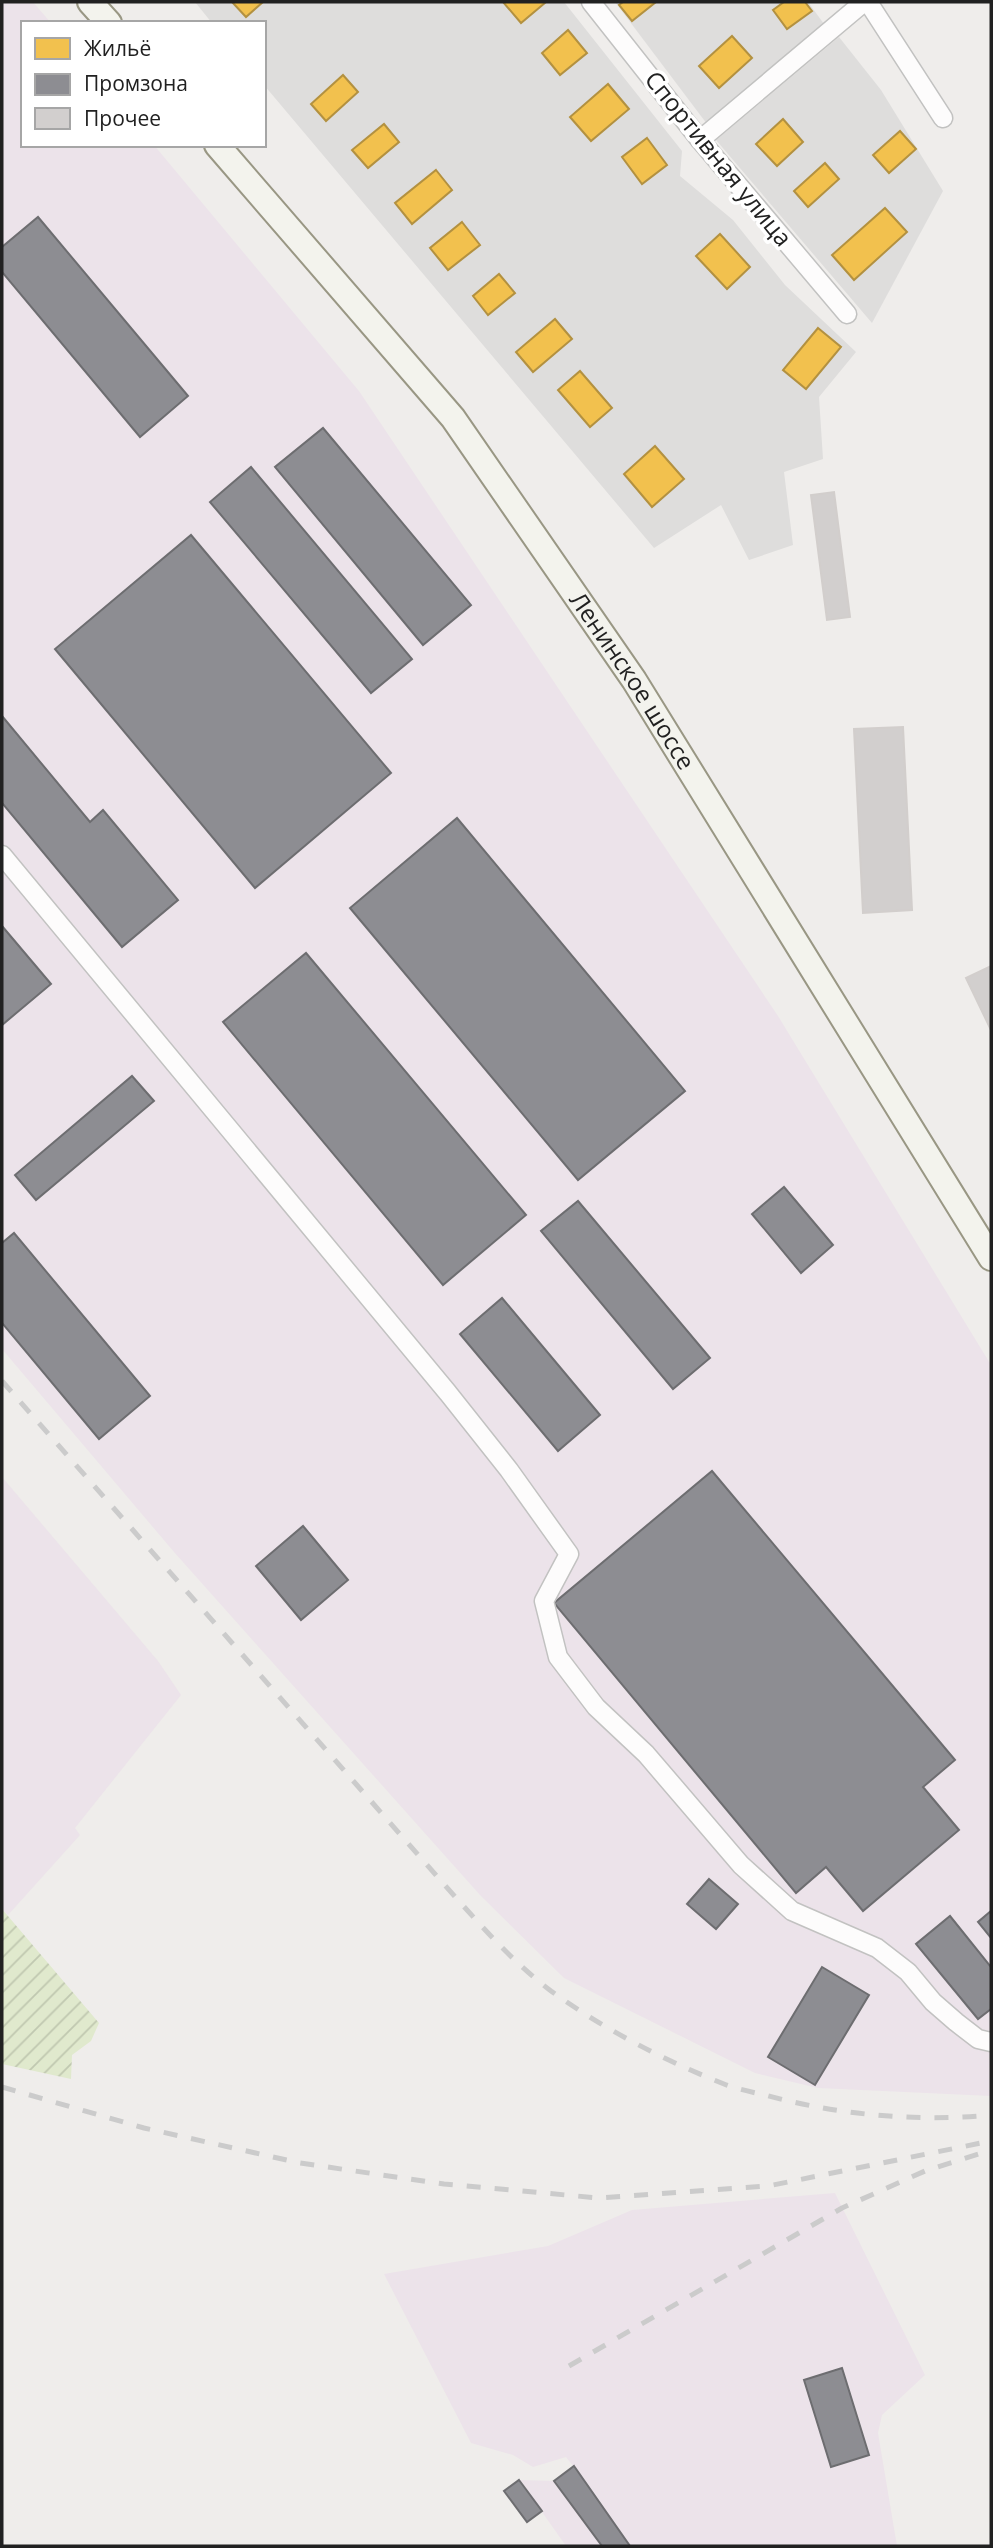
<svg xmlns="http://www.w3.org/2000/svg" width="993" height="2548" font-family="'Open Sans',sans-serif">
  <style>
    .residential { fill: #dedddc }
    .industrial { fill: #ece3ea }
    .garden { fill: url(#garden-furrows) }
    .homes { fill: #f2c14e; stroke: #b39140; stroke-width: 2 }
    .industry { fill: #8d8d92; stroke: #6d6d70; stroke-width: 2 }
    .building { fill: #d2cfce; stroke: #d2cecc; stroke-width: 2 }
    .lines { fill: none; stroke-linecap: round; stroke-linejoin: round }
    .street-casing { stroke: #c2c2c1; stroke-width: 21 }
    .secondary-casing { stroke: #999784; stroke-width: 28 }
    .street { stroke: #fdfcfc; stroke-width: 18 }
    .secondary { stroke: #f3f3ed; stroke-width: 24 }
    .rail { stroke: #cbcbcb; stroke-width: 5; stroke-dasharray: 14 14; stroke-linecap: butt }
    .labels { text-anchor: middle; stroke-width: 7; stroke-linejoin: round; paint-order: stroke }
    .street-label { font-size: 24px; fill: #212121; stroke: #fff }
  </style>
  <defs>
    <pattern id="garden-furrows" width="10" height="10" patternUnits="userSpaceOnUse" patternTransform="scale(1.75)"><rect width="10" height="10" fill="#e0e9cd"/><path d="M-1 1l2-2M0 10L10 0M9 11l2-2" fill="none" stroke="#c0c8b0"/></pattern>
  </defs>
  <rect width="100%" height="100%" fill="#efedeb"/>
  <!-- residential -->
  <g class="residential">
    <path d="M195 2H564L682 151 680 176 733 220 785 285 856 352 819 397 823 459 784 472 793 545 749 560 721 505 654 548 264 85V23H212Z"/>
    <path d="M615 2H808L824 24 707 124Z"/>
    <path d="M839 37 881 90 943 191 872 323 716 140Z"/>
  </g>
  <!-- industrial -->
  <g class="industrial">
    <path d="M2 2H33L51 23H23V145H154L359 391 778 1016 991 1365V2096L818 2088 755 2073 564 1978 480 1895 174 1552 2 1349Z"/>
    <path d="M2 1477 158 1661 181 1695 75 1828 80 1835 8 1915 2 1909Z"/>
    <path d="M835 2193 925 2375 882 2415 878 2433 897 2546H566L542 2512 527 2522 504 2491 519 2480 554 2481 573 2466 566 2457 533 2467 513 2455 471 2443 384 2274 548 2246 632 2210Z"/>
  </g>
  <!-- garden -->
  <path class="garden" d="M2 1909 99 2023 91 2041 72 2055 71 2079 2 2064Z"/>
  <!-- homes -->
  <g class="homes">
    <path d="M232 2H263L246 17Z"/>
    <path d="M503 2H546L521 23Z"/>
    <path d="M623 2H656L632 21 619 5Z"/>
    <path d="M784 2H805L812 11 787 29 773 10Z"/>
    <path d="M568 30 587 53 560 75 542 53Z"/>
    <path d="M732 36 752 58 719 88 699 66Z"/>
    <path d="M343 75 358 92 326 121 311 104Z"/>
    <path d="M608 84 629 109 591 141 570 117Z"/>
    <path d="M783 119 803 142 777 166 756 144Z"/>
    <path d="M384 124 399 142 368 168 352 150Z"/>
    <path d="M900 131 916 149 889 173 873 155Z"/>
    <path d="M647 138 667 165 642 184 622 157Z"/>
    <path d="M825 163 839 179 808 207 794 191Z"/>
    <path d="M436 170 452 190 412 224 395 203Z"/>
    <path d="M885 208 907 232 854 280 832 255Z"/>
    <path d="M462 222 480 245 448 270 430 248Z"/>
    <path d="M720 234 750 267 727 289 696 256Z"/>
    <path d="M499 274 515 293 488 315 473 296Z"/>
    <path d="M555 319 572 339 533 372 516 352Z"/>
    <path d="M818 328 841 347 806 389 783 370Z"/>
    <path d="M580 371 612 408 590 427 558 390Z"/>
    <path d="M655 446 684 479 652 507 624 474Z"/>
  </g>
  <!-- industry -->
  <g class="industry">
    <path d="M38 217 188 396 140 437 2 272V247Z"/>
    <path d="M323 428 471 605 423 645 275 467Z"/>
    <path d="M251 467 412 659 371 693 210 502Z"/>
    <path d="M191 535 391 773 255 888 55 649Z"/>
    <path d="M2 716 90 822 103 810 178 900 122 947 2 803Z"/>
    <path d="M457 818 685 1091 578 1180 350 908Z"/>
    <path d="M2 926 51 984 2 1025Z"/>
    <path d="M306 953 526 1215 443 1285 223 1022Z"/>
    <path d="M132 1076 154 1101 36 1200 15 1175Z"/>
    <path d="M784 1187 833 1245 801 1273 752 1214Z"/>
    <path d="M578 1201 710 1358 673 1389 541 1231Z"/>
    <path d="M14 1233 150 1396 99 1439 2 1323V1243Z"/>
    <path d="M502 1298 600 1415 558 1451 460 1334Z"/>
    <path d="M712 1471 955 1760 923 1787 959 1830 863 1911 826 1867 796 1893 554 1603Z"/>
    <path d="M303 1526 348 1580 301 1620 256 1566Z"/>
    <path d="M709 1879 738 1904 716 1929 687 1904Z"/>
    <path d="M991 1911V1938L978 1922Z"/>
    <path d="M950 1916 991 1967V2009L978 2019 916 1944Z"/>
    <path d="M822 1967 869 1995 815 2085 768 2057Z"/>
    <path d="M842 2368 869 2455 831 2467 804 2380Z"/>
    <path d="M574 2466 630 2546H602L554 2481Z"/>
    <path d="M519 2480 542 2511 527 2522 504 2491Z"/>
  </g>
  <!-- building -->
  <g class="building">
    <path d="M834 492 850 617 827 620 811 495Z"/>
    <path d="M903 727 912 910 863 913 854 729Z"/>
    <path d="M991 966V1030L966 978Z"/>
  </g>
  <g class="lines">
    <!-- street casing -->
    <g class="street-casing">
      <g id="street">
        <path d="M591 2 700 140 847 314"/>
        <path d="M868 2 943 118"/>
        <path d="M700 140 864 2"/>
        <path d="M2 855 448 1393 509 1470 569 1554 544 1601 558 1657 596 1707 646 1754 741 1865 792 1911 877 1948 908 1972 933 2002 956 2022 978 2039 991 2042"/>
      </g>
    </g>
    <!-- secondary casing -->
    <g class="secondary-casing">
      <g id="secondary">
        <path d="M90 2 109 23"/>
        <path id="s1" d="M217 145 453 418 634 680 991 1258"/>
      </g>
    </g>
    <!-- street -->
    <use href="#street" class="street"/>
    <!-- secondary -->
    <use href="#secondary" class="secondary"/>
    <!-- rail -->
    <g class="rail">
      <path d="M2 1381 442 1882C476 1920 510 1960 551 1991 604 2029 663 2060 724 2084 737 2089 751 2092 765 2095 838 2115 916 2122 991 2115"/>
      <path d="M2 2087 144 2128 300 2163 444 2184 599 2198 768 2186 991 2141"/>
      <path d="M569 2366 842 2208 925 2171 988 2151"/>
    </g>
  </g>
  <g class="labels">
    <!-- street labels -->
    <g class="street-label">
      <text transform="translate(718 159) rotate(51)" y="8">Спортивная улица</text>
      <text dy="8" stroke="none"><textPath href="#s1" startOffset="679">Ленинское шоссе</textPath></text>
    </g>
  </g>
  <!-- border -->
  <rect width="993" height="2548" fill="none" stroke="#212121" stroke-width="7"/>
  <!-- legend -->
  <rect x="21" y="21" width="245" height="126" fill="#ffffff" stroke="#a6a6a6" stroke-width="2"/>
  <rect x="35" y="38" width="35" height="21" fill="#f2c14e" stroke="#a6a6a6" stroke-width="2"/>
  <text x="84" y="56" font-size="21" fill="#212121">Жильё</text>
  <rect x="35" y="74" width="35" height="21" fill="#8d8d92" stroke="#a6a6a6" stroke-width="2"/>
  <text x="84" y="91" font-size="21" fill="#212121">Промзона</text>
  <rect x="35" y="108" width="35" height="21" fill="#d2cfce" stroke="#a6a6a6" stroke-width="2"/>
  <text x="84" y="126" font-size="21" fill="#212121">Прочее</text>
</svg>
